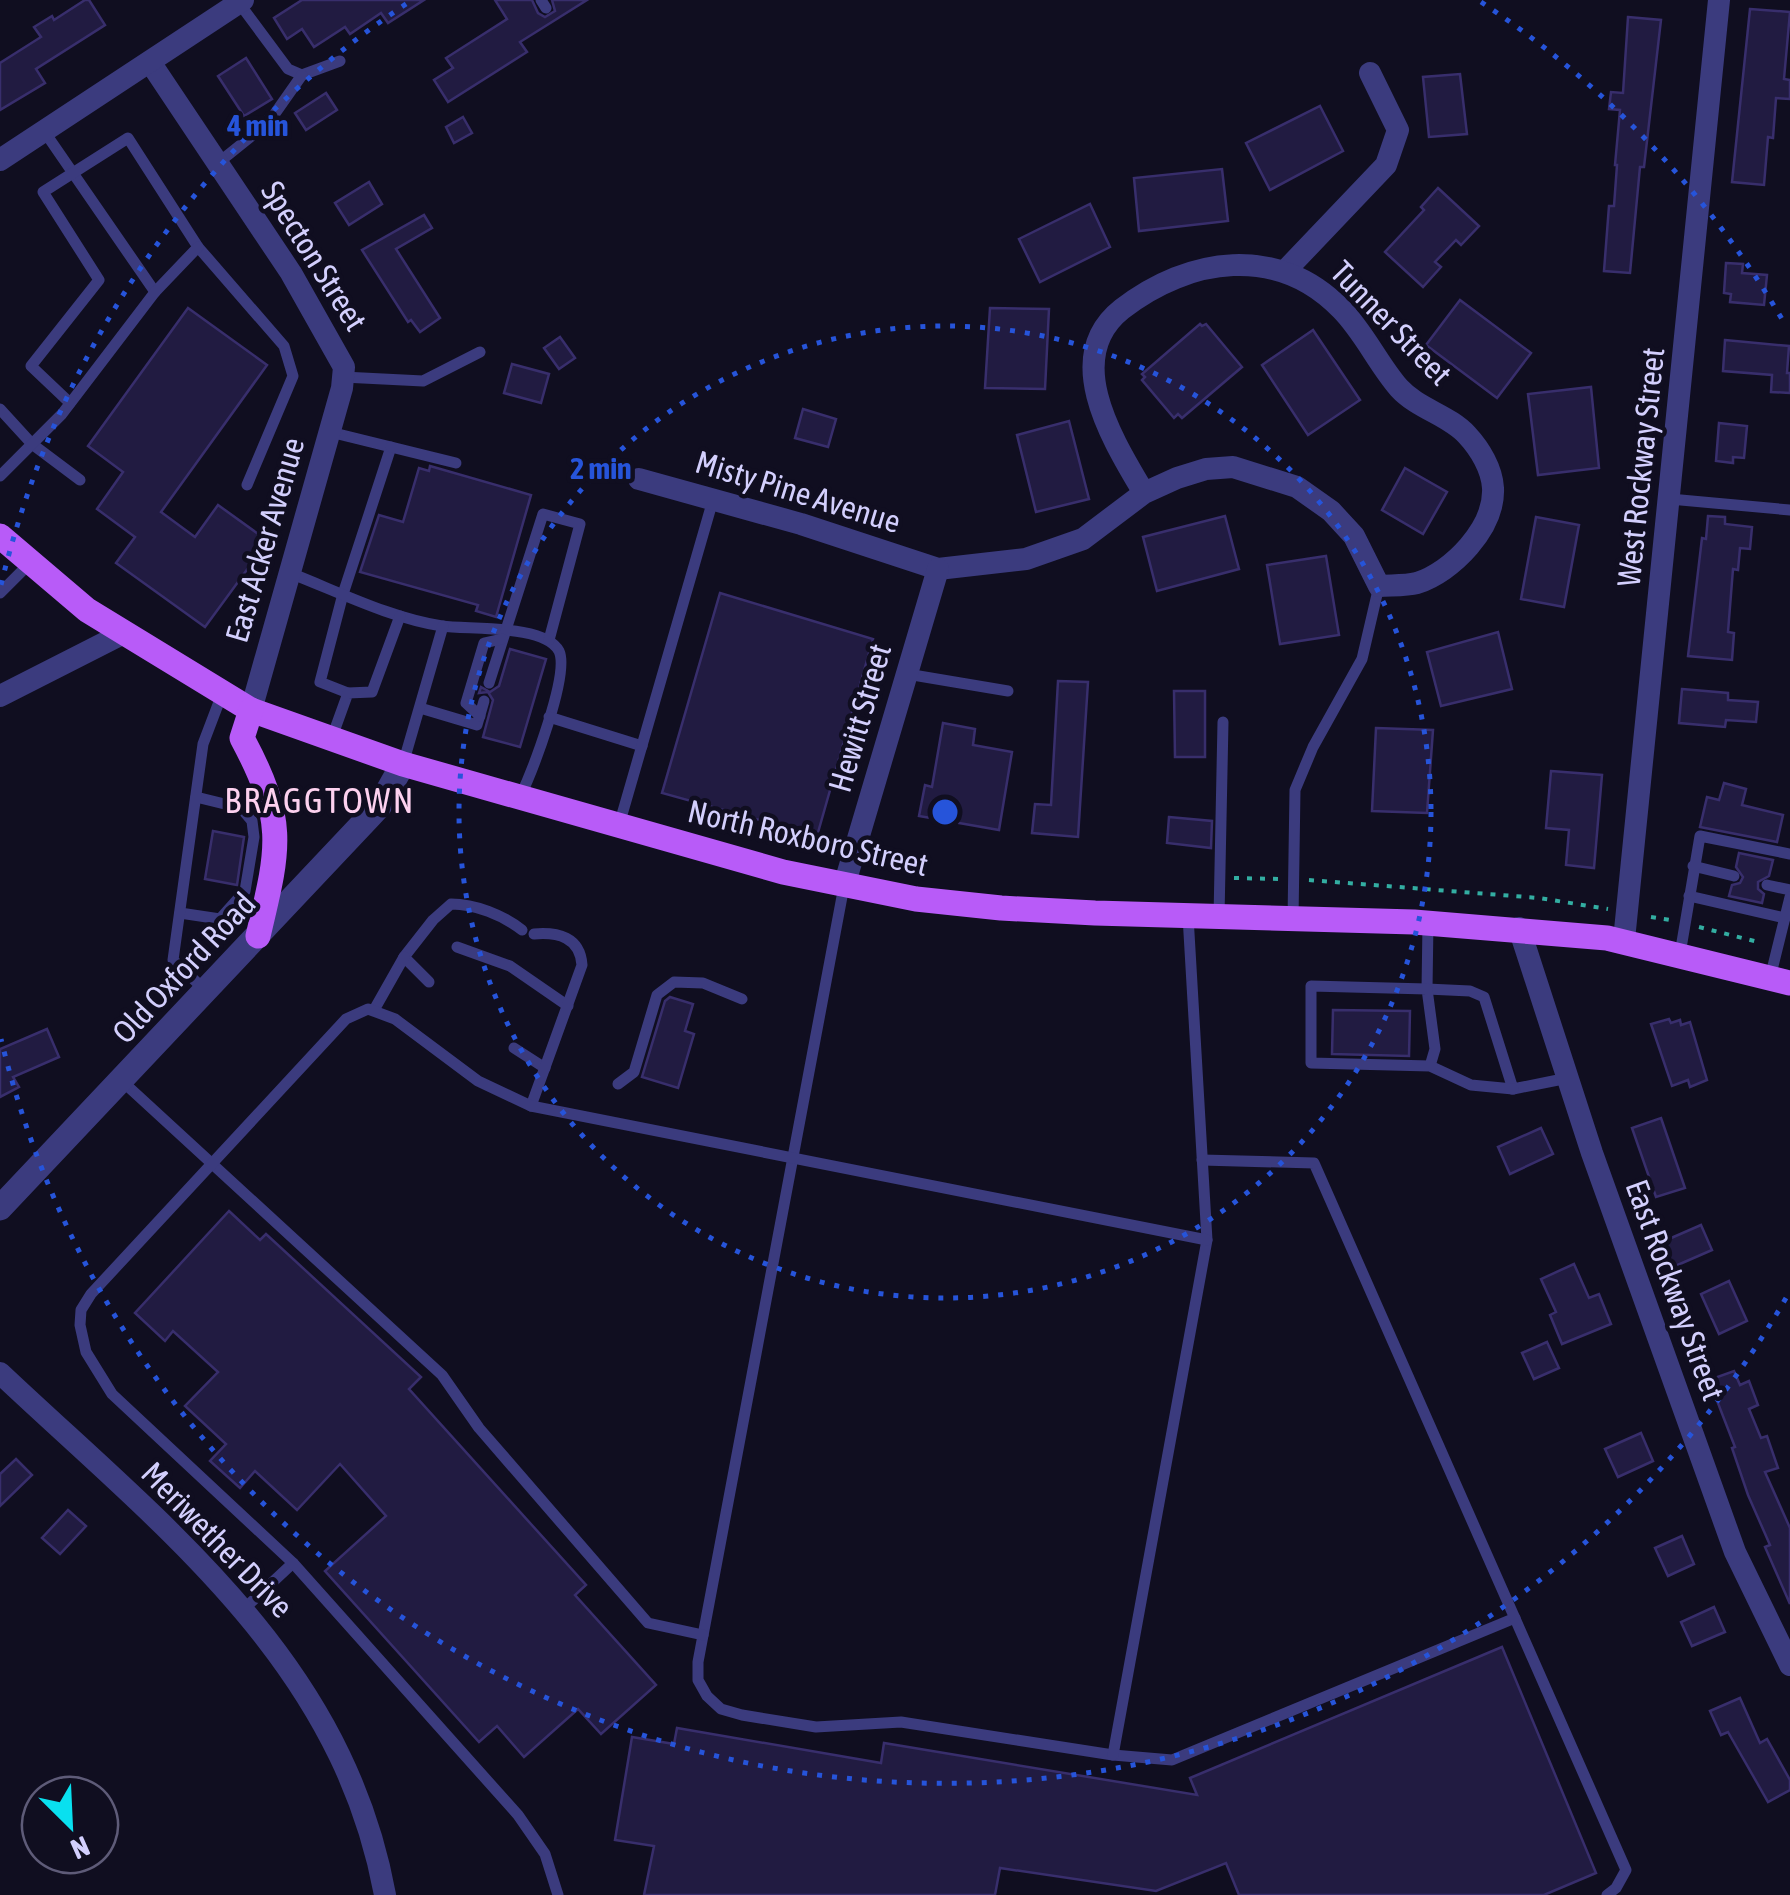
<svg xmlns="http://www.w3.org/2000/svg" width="1790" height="1895" font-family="'Asap Condensed',sans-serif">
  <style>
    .building { fill: #211b41; stroke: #382e6c; stroke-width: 2.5 }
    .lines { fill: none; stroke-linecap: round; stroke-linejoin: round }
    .path { stroke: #33aea2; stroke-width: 4; stroke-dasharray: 5 8; stroke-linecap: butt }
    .service { stroke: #3b3b7e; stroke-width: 11 }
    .minor { stroke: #3b3b7e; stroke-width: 22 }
    .tertiary { stroke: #3b3b7e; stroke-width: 25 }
    .primary { stroke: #b85bf8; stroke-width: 25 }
    .ring { fill: none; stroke: #2654da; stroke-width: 5; stroke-dasharray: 5 10 }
    .labels { text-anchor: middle; stroke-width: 9; stroke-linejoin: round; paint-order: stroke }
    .street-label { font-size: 32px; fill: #d3cffd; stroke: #100e20 }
    .neighbourhood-label { font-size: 35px; letter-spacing: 2.5px; fill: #fdd1ef; stroke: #100e20 }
    .centre { fill: #2654da; stroke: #100e20; stroke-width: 5 }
    .ring-label { font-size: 30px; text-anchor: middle; font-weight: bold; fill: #2654da; stroke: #100e20; stroke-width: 9; stroke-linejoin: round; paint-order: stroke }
  </style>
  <rect width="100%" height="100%" fill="#100e20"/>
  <!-- building -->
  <g class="building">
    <path d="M85 0H89L105 25 36 69 45 83 0 110V63L41 37 34 27 52 16 54 20Z"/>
    <path d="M302 0H424L388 23 381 13 350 34 345 27 314 47 302 29 287 39 274 18Z"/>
    <path d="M495 0H532L538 13 545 17 555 11 552 0H587L520 42 527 52 448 102 434 80 453 68 446 58 507 19Z"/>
    <path d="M1750 9 1790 12 1784 79 1790 80V99L1776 98 1773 138 1768 137 1764 185 1732 182Z"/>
    <path d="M1628 17 1661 20 1644 167H1640L1630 273 1604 271 1609 206H1614L1617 165H1615L1620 110 1609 109 1611 92 1623 93Z"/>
    <path d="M246 58 272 99 244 116 218 76Z"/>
    <path d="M1460 74 1467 134 1429 137 1423 77Z"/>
    <path d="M326 93 337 110 306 130 295 113Z"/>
    <path d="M1320 106 1343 151 1270 190 1246 143Z"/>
    <path d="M463 117 472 133 454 143 446 127Z"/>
    <path d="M1222 169 1228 221 1139 231 1134 178Z"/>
    <path d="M369 182 382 204 349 225 335 203Z"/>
    <path d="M1438 188 1479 226 1461 245 1456 240 1435 262 1441 267 1423 287 1385 252 1424 210 1421 207Z"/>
    <path d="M1090 204 1110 247 1040 282 1019 239Z"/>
    <path d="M424 215 432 228 396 249 440 318 420 332 411 320 408 322 362 250Z"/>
    <path d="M1726 263 1743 264 1742 273 1767 275 1764 305 1730 302 1731 294 1724 293Z"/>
    <path d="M1460 300 1531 353 1497 398 1426 345Z"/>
    <path d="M188 308 267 365 161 512 195 537 218 505 268 541 205 627 116 563 135 537 97 509 123 472 88 446Z"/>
    <path d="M990 308 1049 309 1045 389 985 388Z"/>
    <path d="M1200 324 1202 326 1206 324 1242 367 1182 418 1178 414 1174 418 1142 380 1145 377 1142 374Z"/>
    <path d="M1313 330 1360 400 1308 435 1262 365Z"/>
    <path d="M560 337 575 358 559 369 544 348Z"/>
    <path d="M1725 340 1789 346 1787 373H1790V393L1771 392 1772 375 1723 371Z"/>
    <path d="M512 364 549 374 541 403 504 393Z"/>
    <path d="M1591 387 1599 468 1538 475 1528 394Z"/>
    <path d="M803 409 836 419 828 447 795 438Z"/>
    <path d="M1069 421 1089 499 1036 512 1017 435Z"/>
    <path d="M1719 423 1747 426 1744 458 1733 457V463L1716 461Z"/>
    <path d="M430 466 531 495 496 617 476 611 478 605 360 572 379 515 403 522 419 468 429 471Z"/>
    <path d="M1405 468 1447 492 1423 534 1382 510Z"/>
    <path d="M1225 516 1239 569 1157 591 1143 537Z"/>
    <path d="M1708 516 1725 517V524L1752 527 1750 549 1740 548 1738 570 1733 569 1728 632 1734 633 1732 660 1688 656 1702 538 1706 539Z"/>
    <path d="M1536 517 1579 525 1564 607 1521 599Z"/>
    <path d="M1326 556 1339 635 1280 644 1267 565Z"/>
    <path d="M720 593 873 639 817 836 662 793Z"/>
    <path d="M1498 632 1512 689 1441 706 1427 652Z"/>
    <path d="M510 649 546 659 520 747 483 737 493 700 488 692 479 693 481 687 490 692 499 686Z"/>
    <path d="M1058 681 1088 682 1078 837 1032 833 1035 804 1051 805Z"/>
    <path d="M1682 689 1728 693V700L1758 702 1756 722 1726 720 1725 727 1679 723Z"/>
    <path d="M1174 691H1205V757H1175Z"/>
    <path d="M943 723 975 729 973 745 1012 752 999 830 919 816 925 785 932 787Z"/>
    <path d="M1376 728 1433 730 1427 813 1372 811Z"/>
    <path d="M1551 771 1602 775 1594 868 1566 865 1569 830 1546 828Z"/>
    <path d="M1724 783 1746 789 1742 805 1783 815 1777 842 1700 827 1707 797 1719 800Z"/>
    <path d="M1169 817 1212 821 1211 848 1167 843Z"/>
    <path d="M213 831 244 837 237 885 205 879Z"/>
    <path d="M1739 853 1773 860 1769 876 1758 882V889L1764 894 1762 903 1729 896 1732 885 1740 883 1743 877 1736 867Z"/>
    <path d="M670 997 693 1004 685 1031 694 1034 678 1088 642 1077 665 1001Z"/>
    <path d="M1333 1010 1410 1011 1409 1056 1332 1054Z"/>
    <path d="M1669 1019 1671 1023 1680 1020 1681 1025 1690 1022 1707 1080 1690 1087 1688 1080 1672 1086 1651 1024Z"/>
    <path d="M47 1029 59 1057 13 1077 19 1087 0 1097V1049Z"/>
    <path d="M1661 1118 1685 1188 1656 1197 1632 1128Z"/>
    <path d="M1541 1128 1553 1154 1510 1174 1498 1147Z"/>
    <path d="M229 1211 260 1240 266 1234 421 1377 409 1389 586 1585 575 1595 656 1685 601 1734 578 1709 524 1757 497 1726 479 1742 325 1571 386 1516 340 1464 297 1510 255 1471 240 1488 210 1461 226 1444 185 1406 218 1372 173 1331 165 1341 135 1313Z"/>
    <path d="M1701 1225 1712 1250 1673 1267 1662 1242Z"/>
    <path d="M1574 1264 1589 1298 1599 1294 1611 1324 1562 1344 1550 1315 1556 1312 1541 1279Z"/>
    <path d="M1729 1281 1747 1321 1719 1334 1701 1294Z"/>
    <path d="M1547 1342 1559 1368 1534 1379 1522 1353Z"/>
    <path d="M1734 1371 1740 1385 1749 1381 1758 1405 1749 1409 1761 1438 1767 1436 1778 1468 1765 1472 1790 1528V1604L1765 1547 1770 1545 1748 1495 1732 1448 1735 1447 1709 1380Z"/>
    <path d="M1641 1433 1653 1461 1618 1477 1605 1449Z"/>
    <path d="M16 1459 32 1475 0 1506V1474Z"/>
    <path d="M68 1510 86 1526 60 1554 42 1538Z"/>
    <path d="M1682 1536 1694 1564 1668 1576 1655 1548Z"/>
    <path d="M1714 1607 1725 1632 1692 1646 1681 1622Z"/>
    <path d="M1502 1647 1596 1873 1544 1895H1239L1226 1863 1156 1891 1000 1868 995 1895H644L654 1846 615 1840 632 1737 674 1744 677 1728 881 1763 884 1743 1197 1795 1190 1778Z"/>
    <path d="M1740 1698 1760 1743 1767 1739 1790 1780V1790L1768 1802 1728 1732 1721 1735 1710 1711Z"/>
  </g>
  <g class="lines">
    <!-- path -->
    <g class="path">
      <path d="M1234 878 1279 879"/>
      <path d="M1309 880 1539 898 1608 909"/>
      <path d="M1651 917 1670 920"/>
      <path d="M1699 927 1762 943"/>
    </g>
    <!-- service -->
    <g class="service">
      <path d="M541 0 546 8"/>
      <path d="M239 3 288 69 302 75 340 61"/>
      <path d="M44 131 155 292"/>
      <path d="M218 163 269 122 302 75"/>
      <path d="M343 377 423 381 480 352"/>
      <path d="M70 403 31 366 99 280 43 192 128 138 198 247 284 346 293 376 247 485"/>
      <path d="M0 409 32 444 80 480"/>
      <path d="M330 432 391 447 343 594 320 682 348 693"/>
      <path d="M391 447 456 463"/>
      <path d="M0 476 62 414 155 292 198 247"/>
      <path d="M1670 499 1790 510"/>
      <path d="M290 573C339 592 390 618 442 626 469 630 545 624 559 651 570 674 532 772 520 797"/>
      <path d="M0 593 30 563"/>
      <path d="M907 674 1008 691"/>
      <path d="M489 683 543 514 580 524 549 640"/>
      <path d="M420 708 477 725 484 701"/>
      <path d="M480 716 466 703 484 643 502 639"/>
      <path d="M549 717 642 746"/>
      <path d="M331 740 348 693 372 692 400 616"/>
      <path d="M403 764 443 626"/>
      <path d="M619 825 713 500"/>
      <path d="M1693 866 1734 876"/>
      <path d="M1767 885 1790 890"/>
      <path d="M844 886 698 1662V1680L707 1696 721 1709 742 1715 816 1727 901 1722 1113 1755 1172 1760 1515 1618"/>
      <path d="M1689 896 1785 918"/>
      <path d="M180 913 220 919 245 891 254 837 252 821 241 808 196 797"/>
      <path d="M1219 917 1223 722"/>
      <path d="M1293 919 1295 790 1313 747 1362 659 1379 586"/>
      <path d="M1428 923 1427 989 1470 991 1484 997 1513 1089 1568 1078"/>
      <path d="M457 947 510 966 568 1006"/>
      <path d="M1680 954 1700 836 1790 854"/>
      <path d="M1770 978 1790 897"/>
      <path d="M429 982 404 957 433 920 451 904C475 904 503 915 522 930"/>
      <path d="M206 991 173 960 203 744 222 694"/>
      <path d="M374 1010 404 957"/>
      <path d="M514 1048 545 1068"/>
      <path d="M1430 1066 1435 1049 1427 989 1311 986V1063L1430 1066 1471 1085 1513 1089"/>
      <path d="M122 1081 442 1375 479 1428 648 1623 703 1635"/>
      <path d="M618 1084 634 1072 657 995 674 982 703 983 742 999"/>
      <path d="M531 1106 582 965C580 937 558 932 534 934"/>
      <path d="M1202 1160 1314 1163 1626 1870 1616 1888 1607 1895"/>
      <path d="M245 1608 293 1563"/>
      <path d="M1113 1755 1207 1240 1188 916"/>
      <path d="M558 1895 545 1854 518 1815 293 1563 112 1394 86 1352 80 1325 81 1310 91 1294 346 1019 368 1009 395 1019 478 1081 531 1106 1207 1240"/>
    </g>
    <!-- minor -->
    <g class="minor">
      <path d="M150 62 291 273 344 367 342 388 251 710"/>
      <path d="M0 160 243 0"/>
      <path d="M1286 270 1386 165 1398 130 1370 73"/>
      <path d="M639 479 801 524 938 569 1026 559 1083 539 1144 493 1177 478 1206 469 1233 467 1297 487 1331 511 1354 536 1379 586C1391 585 1405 586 1417 583 1452 572 1495 528 1493 488 1492 469 1480 449 1467 435 1449 415 1418 409 1399 388 1378 364 1364 332 1341 309 1278 244 1189 257 1122 309 1060 358 1114 442 1144 493"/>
      <path d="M0 696 124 633"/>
      <path d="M844 886 938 569"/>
      <path d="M1519 928 1592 1153 1735 1552 1790 1665"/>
      <path d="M1624 940 1719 0"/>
      <path d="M0 1373C163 1527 342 1660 385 1895"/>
    </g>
    <!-- tertiary -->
    <path class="tertiary" d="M0 1208 370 816 380 805 403 764"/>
    <!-- primary -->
    <g class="primary">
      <path d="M0 536 87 610 251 710 403 764 783 872 916 899 1001 908 1095 913 1414 922 1607 938 1790 983"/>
      <path d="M251 710 242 738C287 822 279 848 258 936"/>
    </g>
  </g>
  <!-- distance rings -->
  <g class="ring">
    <circle cx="945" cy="812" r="486"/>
    <path d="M1786 1298A971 971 0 0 1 1 1039M1 585A971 971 0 0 1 409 2M1481 2A971 971 0 0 1 1786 326"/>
  </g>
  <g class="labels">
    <!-- street labels -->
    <g class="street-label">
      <text transform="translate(314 256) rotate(58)" y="11">Specton Street</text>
      <text transform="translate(1391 323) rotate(46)" y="11">Tunner Street</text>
      <text transform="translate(1641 467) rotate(-84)" y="11">West Rockway Street</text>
      <text transform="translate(798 492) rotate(17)" y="11">Misty Pine Avenue</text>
      <text transform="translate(265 540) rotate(-74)" y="11">East Acker Avenue</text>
      <text transform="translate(860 718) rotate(-74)" y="11">Hewitt Street</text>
      <text transform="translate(808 838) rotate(13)" y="11">North Roxboro Street</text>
      <text transform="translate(184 968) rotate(-47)" y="11">Old Oxford Road</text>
      <text transform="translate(1675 1290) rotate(70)" y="11">East Rockway Street</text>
      <text transform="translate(217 1540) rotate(46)" y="11">Meriwether Drive</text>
    </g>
    <!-- neighbourhood labels -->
    <g class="neighbourhood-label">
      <text x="320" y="813">BRAGGTOWN</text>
    </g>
  </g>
  <circle cx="945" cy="812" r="15" class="centre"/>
  <g class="ring-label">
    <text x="258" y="136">4 min</text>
    <text x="601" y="479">2 min</text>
  </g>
  <!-- north arrow -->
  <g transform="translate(70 1825) rotate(156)"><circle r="48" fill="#100e20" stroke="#5e5b78" stroke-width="2.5"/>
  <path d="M0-8L18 38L0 25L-18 38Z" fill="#09e0ef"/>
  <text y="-15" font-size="28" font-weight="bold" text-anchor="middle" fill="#d3cffd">N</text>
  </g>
</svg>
